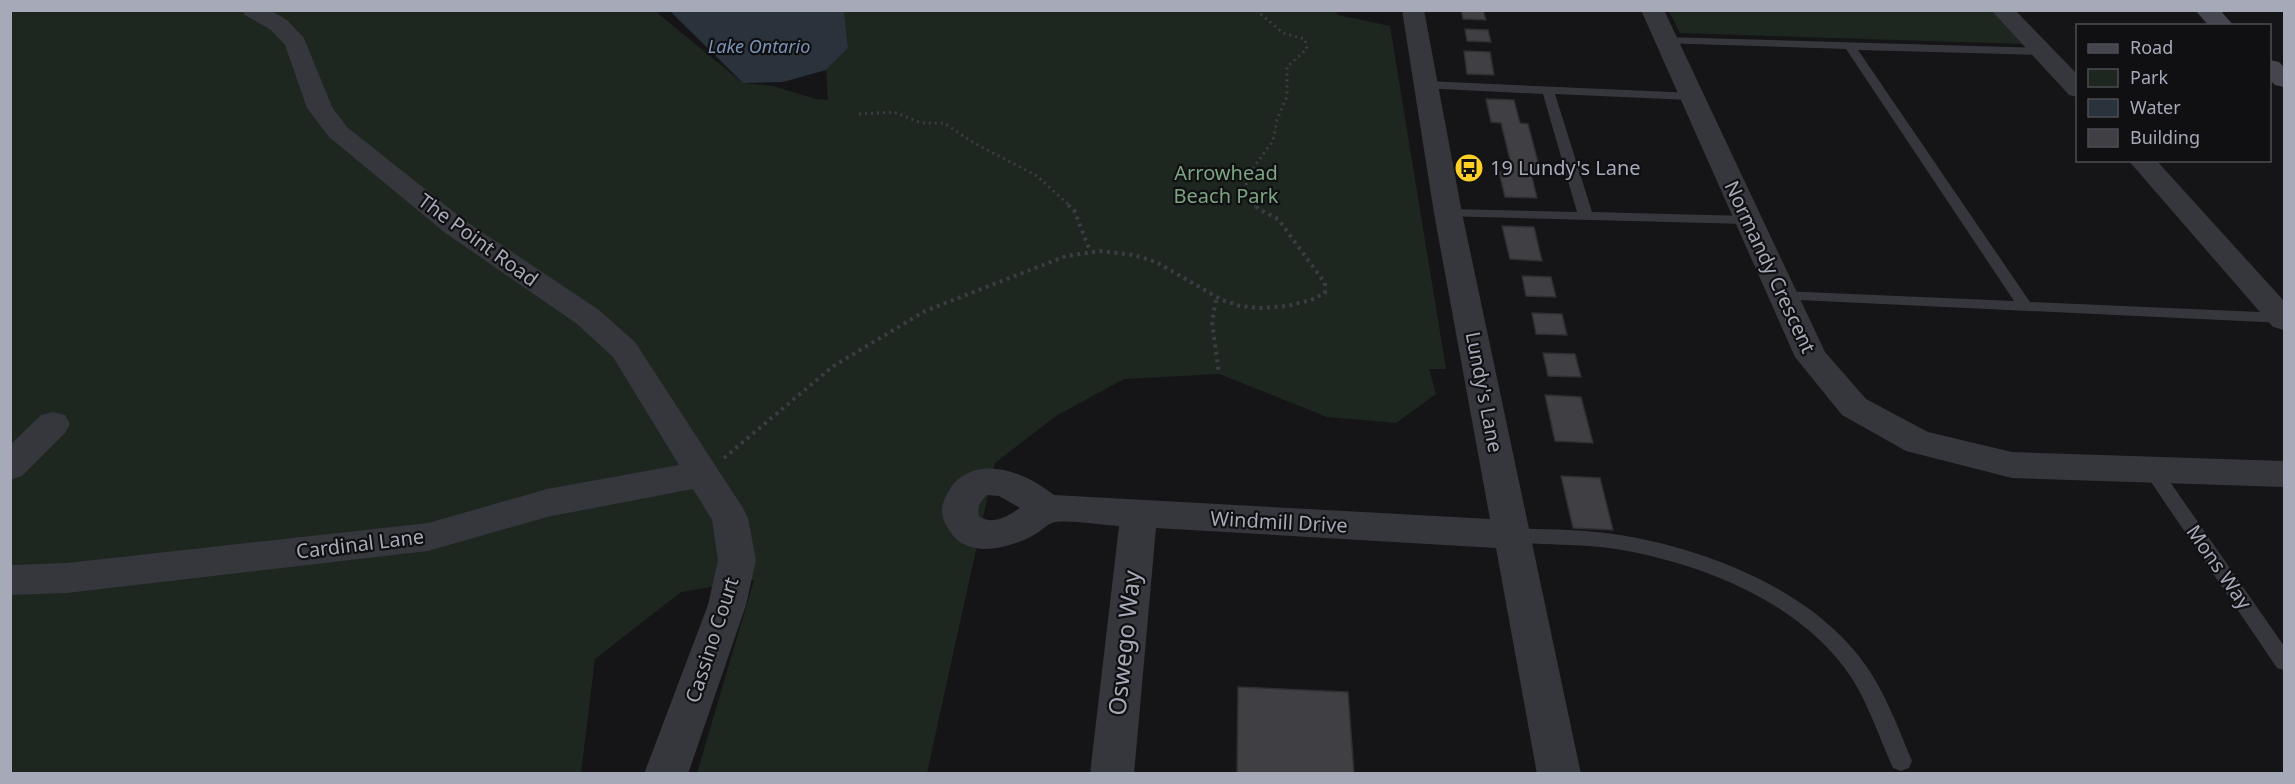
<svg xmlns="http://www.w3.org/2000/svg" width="2295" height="784" font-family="'Noto Sans',sans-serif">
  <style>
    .green { fill: #1d261f }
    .water { fill: #2a323c }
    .building { fill: #3f3f44; stroke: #2f2f33; stroke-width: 1.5 }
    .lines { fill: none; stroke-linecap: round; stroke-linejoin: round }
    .path-far1 { stroke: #3c3d44; stroke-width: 3; stroke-dasharray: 2 4; stroke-linecap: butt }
    .path { stroke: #3c3d44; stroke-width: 4; stroke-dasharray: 3 4.5; stroke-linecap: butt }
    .service { fill: #36363d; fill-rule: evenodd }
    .minor { fill: #36363d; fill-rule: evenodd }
    .secondary { fill: #44454d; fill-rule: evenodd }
    .labels { text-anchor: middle; stroke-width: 4.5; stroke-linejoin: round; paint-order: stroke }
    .far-water-label { font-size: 18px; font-style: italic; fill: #7a93b6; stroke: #101012 }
    .poi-label { font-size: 20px; fill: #a6a9b8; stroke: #101012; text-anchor: start }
    .park-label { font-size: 20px; fill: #7ba583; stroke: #101012 }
    .street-label { font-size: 20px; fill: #a6a9b8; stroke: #101012 }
    .near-street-label { font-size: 24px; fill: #a6a9b8; stroke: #101012 }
  </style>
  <rect width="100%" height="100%" fill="#151517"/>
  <!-- green -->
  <g class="green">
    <path d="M10 11H655L743 83 773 86 816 99 828 100 826 70 848 48 844 11H1335L1338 15 1390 26 1446 369H1429L1436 394 1396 423 1327 417 1219 374 1124 379 1056 416 995 463 927 773H697L754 580 681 592 595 659 581 773H11Z"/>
    <path d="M1669 11H1994L2023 44 1680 33Z"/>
  </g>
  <!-- water -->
  <path class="water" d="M670 11H844L848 48 826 70 783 82 743 83Z"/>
  <!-- building -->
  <g class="building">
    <path d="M1461 10H1483L1486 20 1463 19Z"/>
    <path d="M1465 29 1488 30 1491 42 1467 41Z"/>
    <path d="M1464 51 1490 52 1494 75 1467 74Z"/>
    <path d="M1486 99 1514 100 1520 123 1528 124 1541 174 1531 173 1537 198 1505 197 1499 172H1513L1501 123 1491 122Z"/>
    <path d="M1502 226 1534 227 1542 261 1510 259Z"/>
    <path d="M1522 276 1551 277 1556 297 1526 296Z"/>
    <path d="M1532 313 1562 314 1567 335 1536 334Z"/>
    <path d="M1543 353 1575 354 1581 377 1548 376Z"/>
    <path d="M1545 395 1581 397 1593 443 1555 441Z"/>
    <path d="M1561 476 1600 478 1613 530 1573 528Z"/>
    <path d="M1238 687 1348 692 1354 774H1237Z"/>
  </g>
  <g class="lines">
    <!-- path-far1 -->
    <g class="path-far1">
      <path d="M1256 10 1283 33 1305 39 1307 49 1287 67V96L1277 120 1273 141 1250 172 1245 188 1256 206"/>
      <path d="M859 114 894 112 921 123H944L974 143 1037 176 1070 206"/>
    </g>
    <!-- path -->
    <g class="path">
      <path d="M1068 205 1074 210 1090 251"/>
      <path d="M1216 300 1212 322 1219 374"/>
      <path d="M724 458 832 367 925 311 1066 256 1100 251 1134 255 1156 262 1222 300 1240 306 1261 308 1287 306 1311 300 1325 293V283L1278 219 1258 209 1255 205"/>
    </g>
    <!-- service -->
    <g class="service">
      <path d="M1665 37 2046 48 2048 51 2042 55 1858 50 2030 302 2283 313 2284 323 1777 299 1774 296 1782 291 2014 301 1846 49 1661 43 1659 41Z"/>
      <path d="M1426 81 1694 93 1696 96 1694 99 1690 100 1555 94 1592 212 1747 216 1754 220 1747 224 1443 216 1441 213 1443 210 1448 209 1577 212 1543 94 1422 88 1420 85 1422 82Z"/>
      <path d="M2153 464 2159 466 2284 646V670L2277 668 2147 476 2144 471 2147 466Z"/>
      <path d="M1513 528C1546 530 1580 529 1613 534 1698 546 1804 586 1858 655 1883 686 1897 725 1912 761L1909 768 1901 771 1893 768C1879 737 1869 705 1851 677 1801 602 1701 563 1616 549 1592 545 1567 545 1543 544 1531 543 1518 544 1506 540L1504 535 1506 530Z"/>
    </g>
    <!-- minor -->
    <g class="minor">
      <path d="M242 10H270L287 20 304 38 332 107 347 127 464 220 599 310 635 342 743 508 748 518 756 560 746 605 688 774H644L708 605 718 560 712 520 693 489 547 517 428 551 67 593 10 595V565L67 563 428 523 547 489 679 465 613 357 577 324 444 232 329 137 307 108 285 45 271 30 245 15Z"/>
      <path d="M1402 10H1424L1462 213 1581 774H1537L1496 548 1156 528 1134 774H1090L1119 526C1101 525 1073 520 1055 522 1048 523 1039 533 1032 536 1010 548 969 559 951 533 946 526 941 517 942 508 944 497 952 483 961 477 990 457 1030 476 1054 495L1490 519 1434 213ZM987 495 999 496 1020 508C1008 516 993 526 979 516 977 506 980 502 987 495Z"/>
      <path d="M1641 10H1664L1825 352 1866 399 1928 432 2012 452 2284 461V487L2012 478 1906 451 1842 415 1795 357Z"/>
      <path d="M1991 10H2015L2078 75V97L2069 95Z"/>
      <path d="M2128 160H2156L2284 301V330L2273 327Z"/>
      <path d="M53 412 65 415 70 424 65 433 22 476 10 480V445L41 415Z"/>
    </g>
    <!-- secondary -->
    <g class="secondary">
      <path d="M2195 10H2220L2234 26H2209Z"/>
      <path d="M2270 60 2279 62 2284 67V87L2275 85 2270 80Z"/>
    </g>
  </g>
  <!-- icons -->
  <defs>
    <g id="bus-disc" transform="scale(1.5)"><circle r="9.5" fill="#ffcf25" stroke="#101012"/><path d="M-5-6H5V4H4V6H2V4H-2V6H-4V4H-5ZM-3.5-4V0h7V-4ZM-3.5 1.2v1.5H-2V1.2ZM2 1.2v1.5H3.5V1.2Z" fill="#111"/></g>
  </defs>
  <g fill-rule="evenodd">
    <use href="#bus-disc" x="1469" y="168"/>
  </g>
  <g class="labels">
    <!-- far-water labels -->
    <g class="far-water-label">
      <text x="759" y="53">Lake Ontario</text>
    </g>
    <!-- poi labels -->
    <g class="poi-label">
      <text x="1490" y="175">19 Lundy's Lane</text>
    </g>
    <!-- park labels -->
    <g class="park-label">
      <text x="1226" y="180">Arrowhead<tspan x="1226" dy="23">Beach Park</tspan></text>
    </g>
    <!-- street labels -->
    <g class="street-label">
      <text transform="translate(478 240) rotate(36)" y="7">The Point Road</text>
      <text transform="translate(1770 267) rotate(65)" y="7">Normandy Crescent</text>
      <text transform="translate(1484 392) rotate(79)" y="7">Lundy's Lane</text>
      <text transform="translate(1279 522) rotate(3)" y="7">Windmill Drive</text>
      <text transform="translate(360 544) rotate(-7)" y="7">Cardinal Lane</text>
      <text transform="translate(2219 567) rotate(55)" y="7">Mons Way</text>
      <text transform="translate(712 640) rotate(-72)" y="7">Cassino Court</text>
    </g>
    <!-- near-street labels -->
    <g class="near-street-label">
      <text transform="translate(1125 643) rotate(-84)" y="8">Oswego Way</text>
    </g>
  </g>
  <!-- border -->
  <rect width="2295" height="784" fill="none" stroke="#a6a9b8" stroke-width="24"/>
  <!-- legend -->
  <rect x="2076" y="24" width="195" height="138" fill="#101012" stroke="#4c4d54" stroke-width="1.5"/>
  <rect x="2088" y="44" width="30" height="9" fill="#44454d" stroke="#4c4d54" stroke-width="1.5"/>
  <text x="2130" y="54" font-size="18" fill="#a6a9b8">Road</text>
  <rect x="2088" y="69" width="30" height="18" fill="#1d261f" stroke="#4c4d54" stroke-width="1.5"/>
  <text x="2130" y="84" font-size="18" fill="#a6a9b8">Park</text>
  <rect x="2088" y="99" width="30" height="18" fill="#2a323c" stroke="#4c4d54" stroke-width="1.5"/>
  <text x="2130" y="114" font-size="18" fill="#a6a9b8">Water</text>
  <rect x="2088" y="129" width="30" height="18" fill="#3f3f44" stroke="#4c4d54" stroke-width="1.5"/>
  <text x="2130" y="144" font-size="18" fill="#a6a9b8">Building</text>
</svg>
